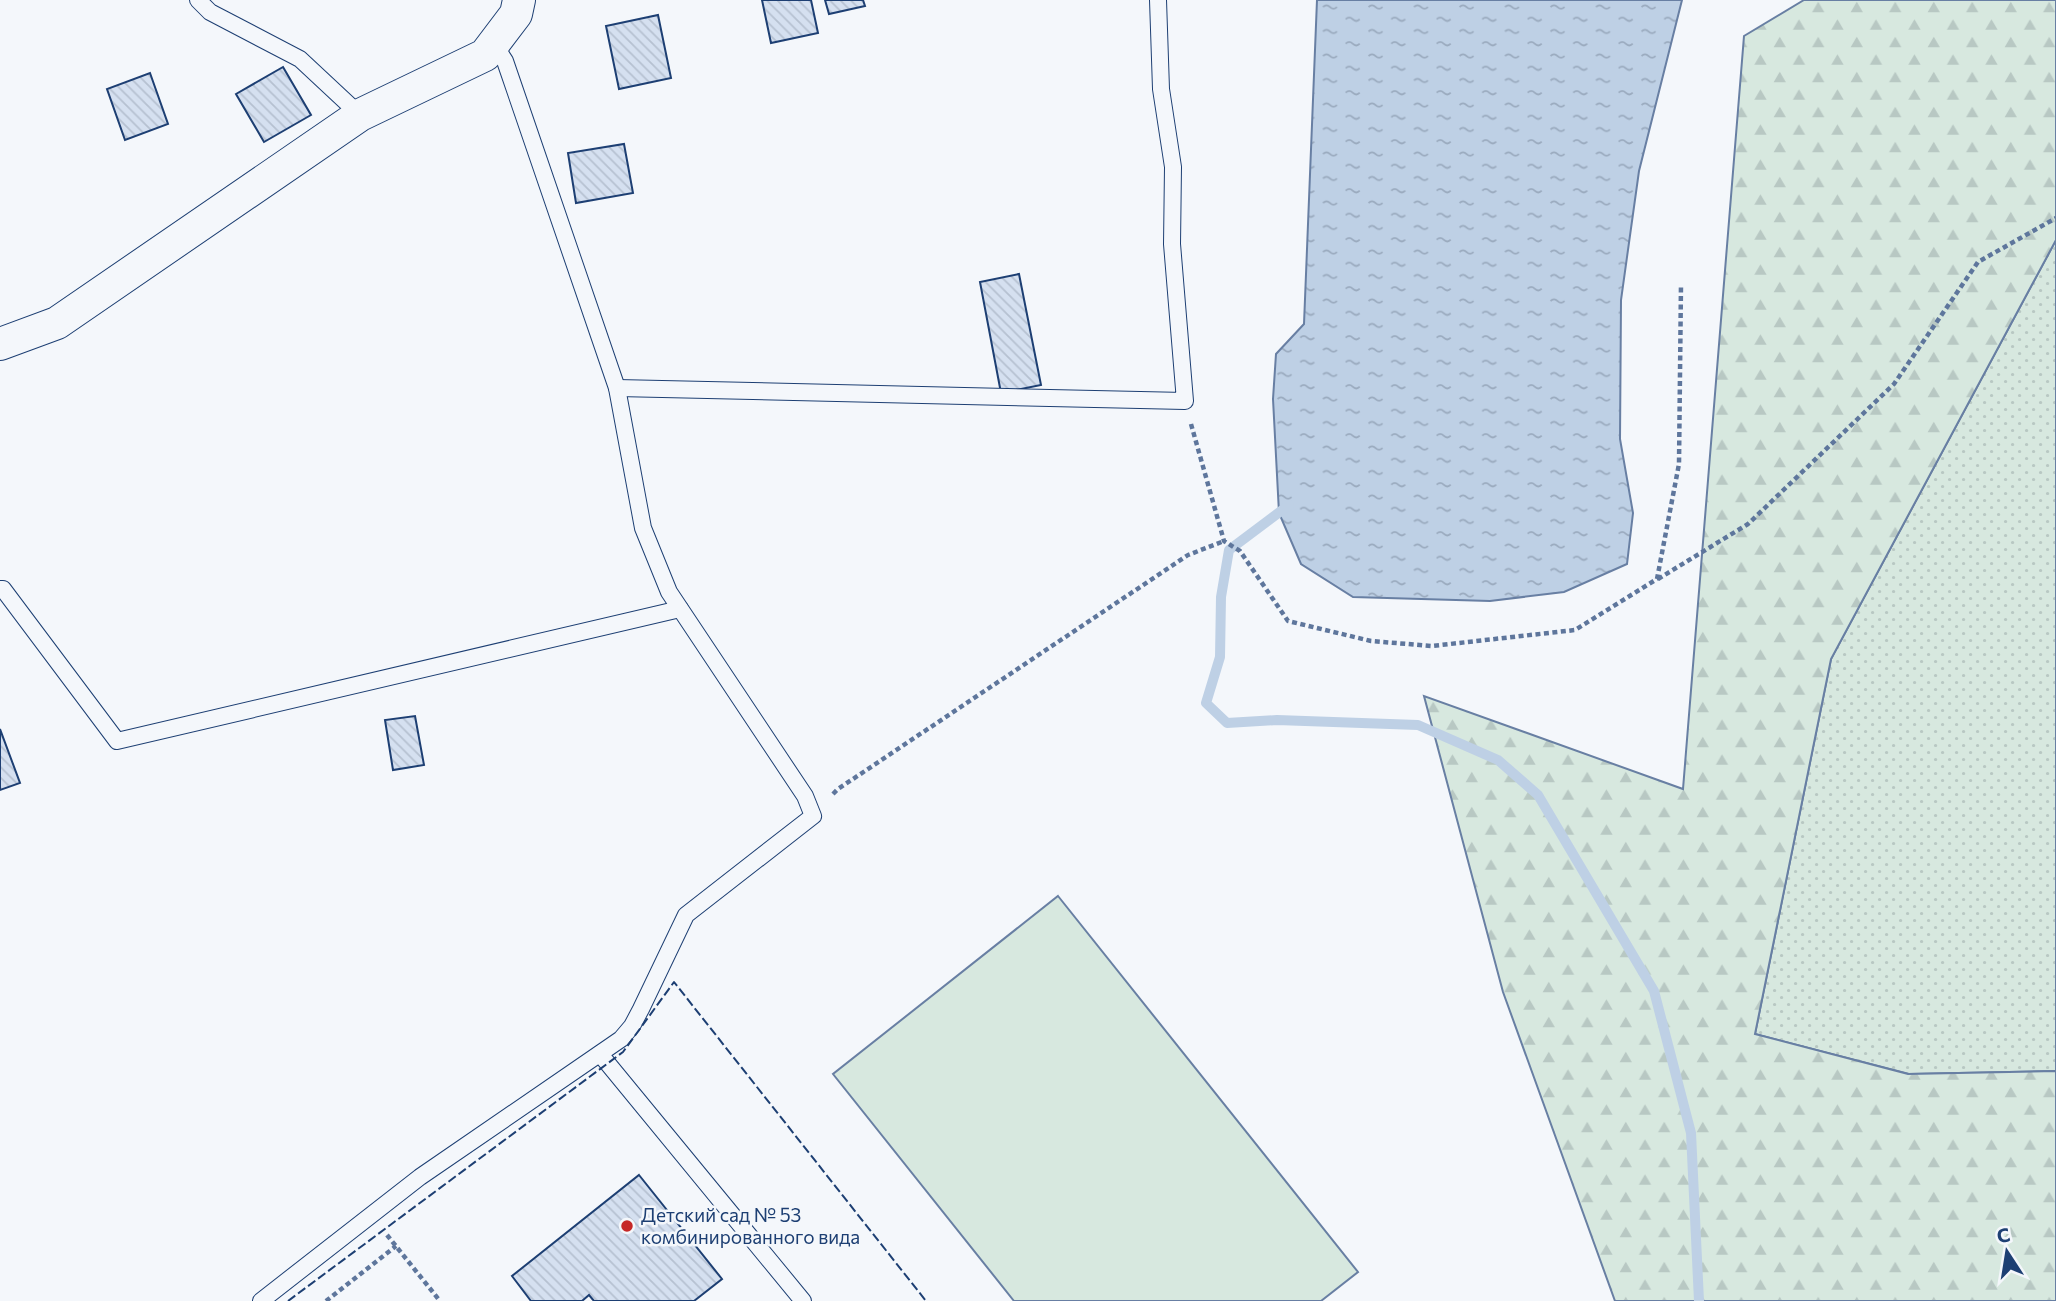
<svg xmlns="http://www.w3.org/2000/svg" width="2056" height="1301" font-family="Commissioner,sans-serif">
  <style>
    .grass { fill: url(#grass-dots); stroke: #687fa3; stroke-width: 2 }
    .forest { fill: url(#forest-firs); stroke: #687fa3; stroke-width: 2 }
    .park { fill: #d7e8df; stroke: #687fa3; stroke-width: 2 }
    .water { fill: url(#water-ripples); stroke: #687fa3; stroke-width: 2 }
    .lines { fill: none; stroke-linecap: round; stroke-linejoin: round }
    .stream { stroke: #bed0e5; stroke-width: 10 }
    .building { fill: url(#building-back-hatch); stroke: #1d3f73; stroke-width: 2 }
    .lane-casing { stroke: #1d3f73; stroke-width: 18 }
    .street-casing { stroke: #1d3f73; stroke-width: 34 }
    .path { stroke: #5e769c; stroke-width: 4.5; stroke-dasharray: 5 3.5; stroke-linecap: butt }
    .lane { stroke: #f4f7fb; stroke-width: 16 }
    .street { stroke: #f4f7fb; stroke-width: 32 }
    .fence { stroke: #1d3f73; stroke-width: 2; stroke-dasharray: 9 3.5; stroke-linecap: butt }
    .poi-dot { fill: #c62828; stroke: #f4f7fb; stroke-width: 2.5 }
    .labels { text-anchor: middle; stroke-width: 5; stroke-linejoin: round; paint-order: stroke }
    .poi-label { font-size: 19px; fill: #1d3f73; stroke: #f4f7fb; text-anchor: start }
  </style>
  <defs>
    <pattern id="grass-dots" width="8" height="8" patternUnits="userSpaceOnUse" patternTransform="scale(1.75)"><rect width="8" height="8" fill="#d7e8df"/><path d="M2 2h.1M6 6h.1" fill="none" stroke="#b8c8c3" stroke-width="1.8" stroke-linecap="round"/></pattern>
    <pattern id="forest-firs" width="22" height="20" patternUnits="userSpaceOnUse" patternTransform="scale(1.75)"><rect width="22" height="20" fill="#d7e8df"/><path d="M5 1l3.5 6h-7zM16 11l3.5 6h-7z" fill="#b8c8c3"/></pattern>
    <pattern id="water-ripples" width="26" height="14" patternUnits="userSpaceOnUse" patternTransform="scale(1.75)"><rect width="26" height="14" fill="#bed0e5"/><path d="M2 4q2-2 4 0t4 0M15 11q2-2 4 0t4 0" fill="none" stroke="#9aaabe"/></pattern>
    <pattern id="building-back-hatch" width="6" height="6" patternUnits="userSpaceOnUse" patternTransform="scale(1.75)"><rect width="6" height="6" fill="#d5e0f0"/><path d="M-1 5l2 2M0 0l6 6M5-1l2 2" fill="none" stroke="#b6c1d1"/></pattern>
  </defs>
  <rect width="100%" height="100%" fill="#f4f7fb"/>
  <!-- grass -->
  <path class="grass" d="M2056 240V1071L1909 1074 1755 1034 1831 659Z"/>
  <!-- forest -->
  <path class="forest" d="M1804 0H2056V240L1831 659 1755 1034 1908 1074 2056 1071V1301H1615L1503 992 1424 696 1683 789 1744 36Z"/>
  <!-- park -->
  <path class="park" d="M1058 896 1358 1272 1321 1301H1014L833 1074Z"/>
  <!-- water -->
  <path class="water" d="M1317 0H1682L1639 171 1621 300 1620 439 1633 513 1627 564 1564 592 1490 601 1353 597 1301 564 1279 513 1273 399 1276 354 1304 324Z"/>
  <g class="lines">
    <!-- stream -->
    <path class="stream" d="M1289 505 1229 550 1221 597 1220 657 1206 703 1227 723 1277 720 1418 725 1498 760 1538 795 1654 991 1691 1133 1699 1301"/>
  </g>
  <!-- building -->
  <g class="building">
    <path d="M762 0H811L818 33 771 43Z"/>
    <path d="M825 0H863L865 6 829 14Z"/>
    <path d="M658 15 671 78 619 89 606 26Z"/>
    <path d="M283 67 311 115 264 142 236 94Z"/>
    <path d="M150 73 168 124 125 140 107 89Z"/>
    <path d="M624 144 633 193 576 203 568 153Z"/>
    <path d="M1019 274 1041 385 1001 393 980 282Z"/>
    <path d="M415 716 424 765 393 770 385 720Z"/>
    <path d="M0 729 20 783 0 790Z"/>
    <path d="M639 1175 722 1279 694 1301H594L589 1295 582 1301H531L512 1276Z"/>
  </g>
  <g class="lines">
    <!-- lane casing -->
    <g class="lane-casing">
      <g id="lane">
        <path d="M198 0 210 12 300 59 360 115"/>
        <path d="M617 388 1185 401 1172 244 1173 167 1161 89 1158 0"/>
        <path d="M0 589H3L117 741 680 609"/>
        <path d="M600 1054 803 1301"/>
        <path d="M261 1301 420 1177 621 1039 632 1026 641 1009 686 915 813 816 805 796 669 592 643 528 617 388 505 61 494 44"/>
      </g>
    </g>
    <!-- street casing -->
    <g class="street-casing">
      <path id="street" d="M0 344 57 323 360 115 485 55 516 14 519 0"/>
    </g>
    <!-- path -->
    <g class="path">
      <path d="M1191 424 1224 541 1240 551 1288 621 1371 641 1432 646 1575 630 1657 579 1679 464 1681 284"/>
      <path d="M1658 579 1748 524 1894 384 1978 262 2056 218"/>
      <path d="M833 794 838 789 1188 555 1224 541"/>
      <path d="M387 1235 440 1301"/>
      <path d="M326 1301 396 1246"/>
    </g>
    <!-- lane -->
    <use href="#lane" class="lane"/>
    <!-- street -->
    <use href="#street" class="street"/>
    <!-- fence -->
    <path class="fence" d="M288 1301 623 1052 674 982 926 1301"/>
  </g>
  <!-- markers -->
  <circle class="poi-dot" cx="627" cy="1226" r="7"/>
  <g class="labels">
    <!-- poi labels -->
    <g class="poi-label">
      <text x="641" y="1222">Детский сад № 53<tspan x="641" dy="22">комбинированного вида</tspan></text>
    </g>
  </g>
  <!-- north arrow -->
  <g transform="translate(2007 1252) rotate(348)" stroke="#f4f7fb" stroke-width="5" paint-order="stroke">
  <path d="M0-5L12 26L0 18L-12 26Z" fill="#1d3f73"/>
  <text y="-10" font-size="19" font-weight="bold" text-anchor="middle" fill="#1d3f73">С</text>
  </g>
</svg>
